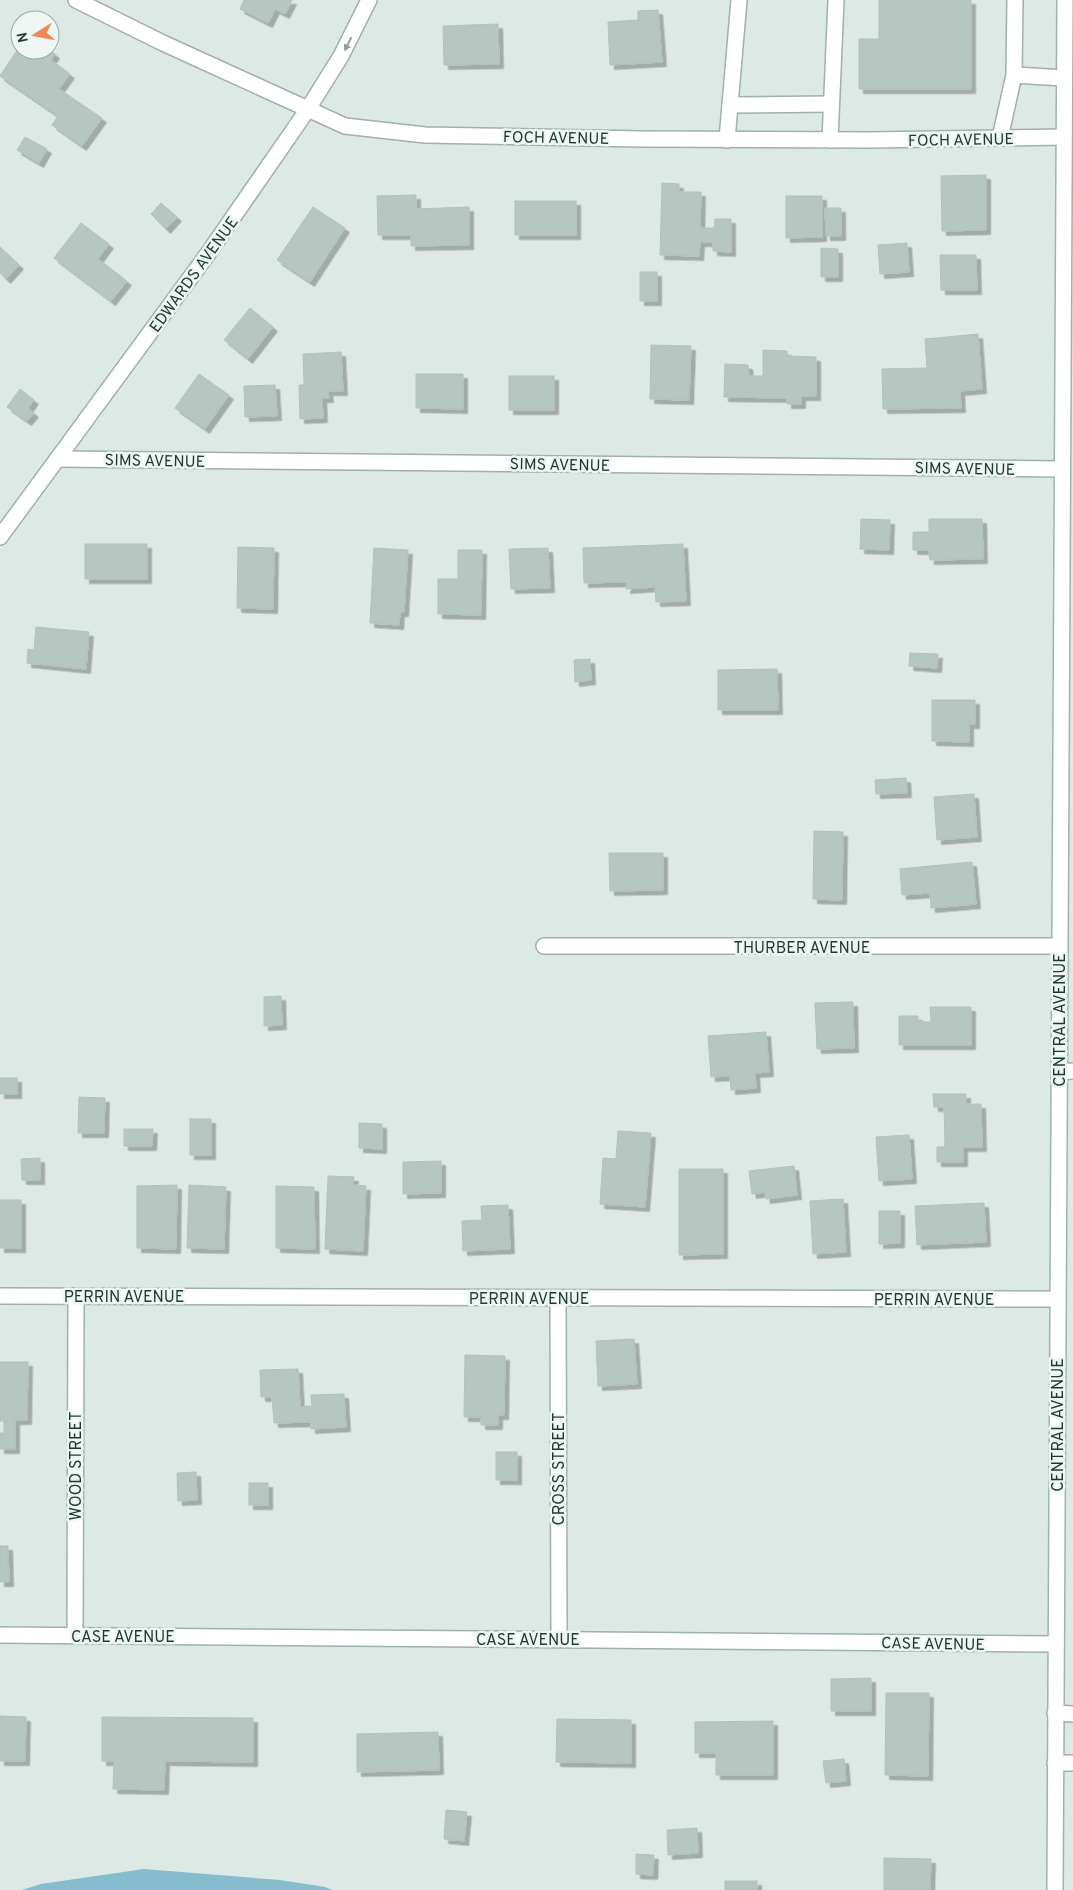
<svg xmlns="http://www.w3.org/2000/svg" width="1073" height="1890" font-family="Overpass,sans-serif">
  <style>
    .water { fill: #85bcce }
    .building { fill: #b6c6c1; stroke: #b0c2bd; filter: url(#shadow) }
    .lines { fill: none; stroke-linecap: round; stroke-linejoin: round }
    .service-casing { stroke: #a0b0ac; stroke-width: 18 }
    .minor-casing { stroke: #a0b0ac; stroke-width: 18 }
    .secondary-casing { stroke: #9db4ae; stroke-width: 18 }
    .service { stroke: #fff; stroke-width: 15 }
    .minor { stroke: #fff; stroke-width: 15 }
    .secondary { stroke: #fff; stroke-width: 15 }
    .oneway { fill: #8f9c9a }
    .labels { text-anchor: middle; stroke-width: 5; stroke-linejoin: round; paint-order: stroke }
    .street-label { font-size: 16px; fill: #1f3834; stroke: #edf6f2 }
  </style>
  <defs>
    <filter id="shadow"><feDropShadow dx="4.5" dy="4.5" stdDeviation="0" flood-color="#0004"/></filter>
  </defs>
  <rect width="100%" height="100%" fill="#dde9e5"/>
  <!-- water -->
  <path class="water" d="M144 1869 280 1880 325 1887 333 1890H22L41 1884Z"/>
  <!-- building -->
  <g class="building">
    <path d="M244 0H292L285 14 275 9 268 23 240 9Z"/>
    <path d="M879 0H971V89H859V39H879Z"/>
    <path d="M658 10 662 62 610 65 608 22 638 20V11Z"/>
    <path d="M498 24 499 64 444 65 443 26Z"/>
    <path d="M20 46V50H50L55 54 51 60 70 74 59 89 102 118 82 146 52 125 58 116 0 76Z"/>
    <path d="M25 137 47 149 39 163 17 150Z"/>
    <path d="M986 175V230L942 231 941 176Z"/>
    <path d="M662 183 679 184V192H701L700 228H714L715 219H731V252L713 251V242H700L699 256 660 255Z"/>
    <path d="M416 195V209L469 207V245L411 246V235H378L377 196Z"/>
    <path d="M786 196H822V237L786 238Z"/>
    <rect x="515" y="201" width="61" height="34"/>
    <path d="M161 203 177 217 166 229 151 214Z"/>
    <path d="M313 207 345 228 310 282 277 260Z"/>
    <path d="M825 208H841V236H826Z"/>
    <path d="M81 223 109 244 98 259 127 281 111 301 54 258Z"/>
    <path d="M907 243 909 272 880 274 878 245Z"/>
    <path d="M0 247 19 265 6 279 0 273Z"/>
    <path d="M821 248 838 249V277H821Z"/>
    <path d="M940 255H976L977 290H941Z"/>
    <rect x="640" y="272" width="17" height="29"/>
    <path d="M250 308 273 327 248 359 224 340Z"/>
    <path d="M978 334 982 389 960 391 961 408 883 409 882 369 927 368 925 339Z"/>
    <path d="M651 345 691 346 689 400 650 399Z"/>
    <path d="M763 350 787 351V356L816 357V396H801V404H787V398L724 397 725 364 748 365 749 376H763Z"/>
    <path d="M341 352 343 391H328L329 398H322L323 418 300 419 299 385H304L303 354Z"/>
    <path d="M199 374 229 395 205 429 175 408Z"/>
    <path d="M416 374H463V409L416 408Z"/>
    <rect x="509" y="376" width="45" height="34"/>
    <path d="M275 385 277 416 245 417 244 386Z"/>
    <path d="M20 389 34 400 28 408 34 413 27 421 7 407Z"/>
    <path d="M861 519 890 520 889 550 860 549Z"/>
    <path d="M929 519H982L983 559 930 560 929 550H913V532H929Z"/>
    <rect x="85" y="544" width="62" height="35"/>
    <path d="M683 544 686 601 656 602 655 587 626 589 627 582 584 583 583 548Z"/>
    <path d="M238 547 274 548 273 609 237 608Z"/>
    <path d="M374 548 408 550 404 612H400L399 625 370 623Z"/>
    <path d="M548 548 550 588 511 589 509 549Z"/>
    <path d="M458 550H482L481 615 438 614V579H458Z"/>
    <path d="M36 627 89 632 86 669 27 663 28 649 34 650Z"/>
    <path d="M910 653 938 654 937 668 909 666Z"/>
    <path d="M590 659 591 680 575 682 574 660Z"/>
    <path d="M777 669 778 710H718V670Z"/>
    <path d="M932 700H975V724H969V742L932 741Z"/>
    <path d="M906 778 907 793 876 794 875 780Z"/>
    <path d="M974 794 977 837 937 840 934 797Z"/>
    <path d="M814 831 843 832 842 900 813 899Z"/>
    <path d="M609 853H663V890L610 891Z"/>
    <path d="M972 862 976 904 931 908 930 893 902 895 900 869Z"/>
    <path d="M281 996 282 1025 264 1026V997Z"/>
    <path d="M853 1002 854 1048 817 1049 815 1003Z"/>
    <path d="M930 1007H971V1045H899V1016H918V1022H931Z"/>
    <path d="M766 1032 769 1072 755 1073 756 1088 731 1090 730 1076 711 1077 708 1036Z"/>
    <rect x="0" y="1078" width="17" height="16"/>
    <path d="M933 1094H966V1104H981L982 1147H963V1162H937V1147H945L944 1107H934Z"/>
    <path d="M79 1097 105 1098 104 1133H78Z"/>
    <rect x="190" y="1119" width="21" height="36"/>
    <path d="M359 1123 382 1124V1149L359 1148Z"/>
    <path d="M124 1129H153L152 1146H124Z"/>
    <path d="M618 1131 651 1133 645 1207 600 1204 603 1158 616 1159Z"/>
    <path d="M909 1135 912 1179 879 1181 876 1137Z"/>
    <path d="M40 1158V1180H22L21 1159Z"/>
    <path d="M441 1161V1193L403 1194V1162Z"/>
    <path d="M794 1166 797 1195 766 1199 765 1192 752 1194 749 1171Z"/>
    <path d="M679 1169H723V1254L679 1255Z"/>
    <path d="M328 1176 354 1177 353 1185 366 1186 363 1251 325 1249Z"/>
    <path d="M177 1185 176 1249 137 1248V1186Z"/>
    <path d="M189 1185 226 1187 224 1249 187 1248Z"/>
    <path d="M276 1186 314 1187 315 1249 276 1248Z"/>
    <path d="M843 1199 846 1252 813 1254 810 1201Z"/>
    <rect x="0" y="1200" width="21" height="48"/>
    <path d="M984 1203 986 1242 917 1245 915 1206Z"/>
    <path d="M508 1205 510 1249 463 1251 462 1221 482 1220 481 1206Z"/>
    <path d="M879 1211H900V1243L879 1244Z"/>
    <path d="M634 1339 637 1384 598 1386 596 1341Z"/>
    <path d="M465 1355 505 1356 504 1415H498V1425H481V1417H464Z"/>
    <path d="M0 1362H28L27 1420H15V1449H0V1433H4V1421H0Z"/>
    <path d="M298 1369 300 1407 312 1406 311 1395 344 1394 346 1427 311 1429V1422L274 1423 272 1397H261L260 1370Z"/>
    <rect x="496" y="1452" width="21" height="28"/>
    <path d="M196 1472 197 1500 178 1501 177 1473Z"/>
    <rect x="249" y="1483" width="19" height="22"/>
    <path d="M0 1546H8L9 1582H0Z"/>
    <path d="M871 1678V1711H831V1679Z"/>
    <path d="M886 1693H929L928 1776 885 1775Z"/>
    <path d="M0 1716 26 1717 25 1761H0Z"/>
    <path d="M102 1717 253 1718V1762L165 1761 164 1790 113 1789 114 1761H102Z"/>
    <path d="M557 1719 631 1720V1763L556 1762Z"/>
    <path d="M773 1721V1775H716V1753H695V1722Z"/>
    <path d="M438 1732 439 1770 357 1772V1734Z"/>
    <path d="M844 1759 846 1781 826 1783 823 1761Z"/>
    <path d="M446 1810 467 1812 464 1841 444 1839Z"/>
    <path d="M697 1828 698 1853 668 1855 667 1830Z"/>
    <path d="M636 1854 654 1855 653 1875 636 1874Z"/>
    <path d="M884 1858 931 1859 930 1890H884Z"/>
    <rect x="725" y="1881" width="32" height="9"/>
  </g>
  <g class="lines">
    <!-- service casing -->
    <g class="service-casing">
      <g id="service">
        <path d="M1014 75 1064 78"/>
        <path d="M730 105 831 104"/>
        <path d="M1000 138 1014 75 1015 0"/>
        <path d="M727 140 739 0"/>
        <path d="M830 140 836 0"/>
        <path d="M1055 1713 1073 1714"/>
        <path d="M1055 1763H1073"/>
      </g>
    </g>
    <!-- minor casing -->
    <g class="minor-casing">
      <g id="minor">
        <path d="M76 0 163 43 345 126 425 135 642 139 869 140 1064 137"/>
        <path d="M57 459 1062 469"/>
        <path d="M0 537 207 255 308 109 341 56 369 0"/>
        <path d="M544 946H1059"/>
        <path d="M1059 1072 1073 1071"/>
        <path d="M0 1296 1057 1299"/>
        <path d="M558 1298 559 1639"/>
        <path d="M0 1635 1056 1644"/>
        <path d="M75 1635 76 1296"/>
      </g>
    </g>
    <!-- secondary casing -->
    <g class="secondary-casing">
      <path id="secondary" d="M1055 1890 1065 0"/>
    </g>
    <!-- service -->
    <use href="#service" class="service"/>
    <!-- minor -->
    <use href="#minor" class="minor"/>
    <!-- secondary -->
    <use href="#secondary" class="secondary"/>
  </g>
  <!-- one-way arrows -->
  <defs><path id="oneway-solid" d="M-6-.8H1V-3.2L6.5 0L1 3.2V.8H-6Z" transform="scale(1.25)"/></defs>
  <use class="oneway" href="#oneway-solid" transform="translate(348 44) rotate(117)"/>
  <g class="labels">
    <!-- street labels -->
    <g class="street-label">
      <text transform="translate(556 137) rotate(1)" y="6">FOCH AVENUE</text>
      <text transform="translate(961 139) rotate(-1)" y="6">FOCH AVENUE</text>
      <text transform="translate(193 274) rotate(-54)" y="6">EDWARDS AVENUE</text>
      <text transform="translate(155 460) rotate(1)" y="6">SIMS AVENUE</text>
      <text transform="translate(560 464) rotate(1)" y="6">SIMS AVENUE</text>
      <text transform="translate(965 468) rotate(1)" y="6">SIMS AVENUE</text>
      <text x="802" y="953">THURBER AVENUE</text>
      <text transform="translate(1059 1020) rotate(-90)" y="6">CENTRAL AVENUE</text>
      <text x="124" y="1302">PERRIN AVENUE</text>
      <text x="529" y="1304">PERRIN AVENUE</text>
      <text x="934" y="1305">PERRIN AVENUE</text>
      <text transform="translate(1057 1425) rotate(-90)" y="6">CENTRAL AVENUE</text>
      <text transform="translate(75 1466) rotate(-90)" y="6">WOOD STREET</text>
      <text transform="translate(558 1469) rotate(-90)" y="6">CROSS STREET</text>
      <text x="123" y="1642">CASE AVENUE</text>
      <text x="528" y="1645">CASE AVENUE</text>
      <text transform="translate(933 1643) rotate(1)" y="6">CASE AVENUE</text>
    </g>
  </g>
  <!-- north arrow -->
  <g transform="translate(35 35) rotate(259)"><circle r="24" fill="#edf6f2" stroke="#9baaa6"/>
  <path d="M0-4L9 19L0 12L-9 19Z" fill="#ef8a55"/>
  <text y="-8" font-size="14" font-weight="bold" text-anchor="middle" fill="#1f3834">N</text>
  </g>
</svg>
